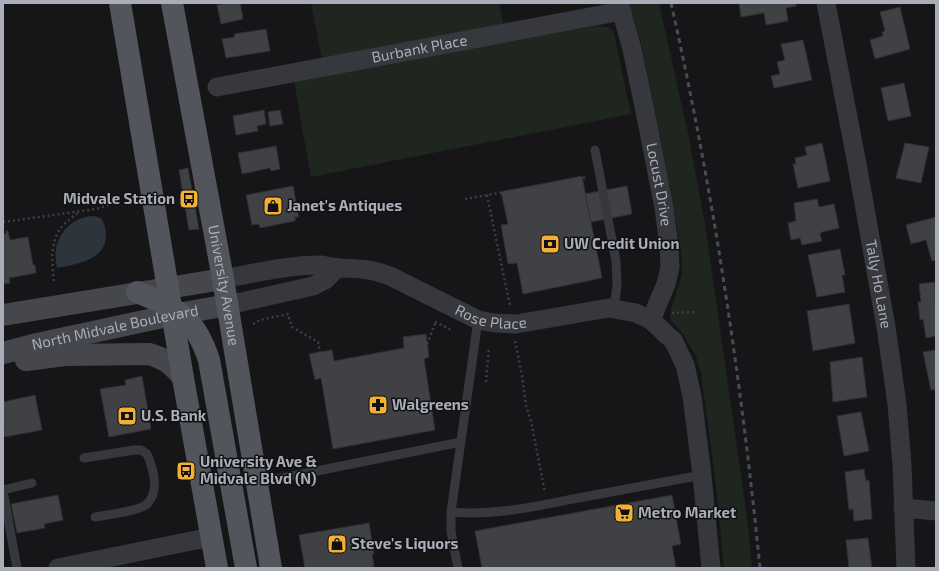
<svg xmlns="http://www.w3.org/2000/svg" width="939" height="571" font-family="'Exo 2',sans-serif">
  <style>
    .green { fill: #1e261f }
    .water { fill: #2c353c }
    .building { fill: #404145; stroke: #303034 }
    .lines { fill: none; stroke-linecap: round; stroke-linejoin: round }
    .path { stroke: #3d3f44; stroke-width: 2.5; stroke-dasharray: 2 3; stroke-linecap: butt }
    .lane { stroke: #37383d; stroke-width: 9 }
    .street { stroke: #37383d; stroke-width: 19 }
    .secondary { stroke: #45474d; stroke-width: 22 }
    .primary { stroke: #53555c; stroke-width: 22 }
    .rail { stroke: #4a4c52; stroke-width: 3; stroke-dasharray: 5 4; stroke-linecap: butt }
    .labels { text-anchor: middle; stroke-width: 3; stroke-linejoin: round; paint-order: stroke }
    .street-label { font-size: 15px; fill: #a8adb8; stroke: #111113 }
    .poi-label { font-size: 15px; font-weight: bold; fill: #a8adb8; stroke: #111113; text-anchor: start }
  </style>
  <rect width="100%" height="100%" fill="#161618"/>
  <!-- green -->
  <g class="green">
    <path d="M311 3H499L507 42 595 26 609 27 614 33 631 114 311 177 294 82 325 75Z"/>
    <path d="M629 3H659L689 138 705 224 747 517 752 568H724L715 476 701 373 696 356 683 334 671 320 670 316 672 305 679 285 682 273V259L674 209 654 106 642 47Z"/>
  </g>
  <!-- water -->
  <path class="water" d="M94 216 101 218C105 224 106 230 106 236 105 261 76 264 57 268 56 262 55 255 56 249 59 230 76 216 94 216Z"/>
  <!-- building -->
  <g class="building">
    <path d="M229 3H240L243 19 221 24 217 5Z"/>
    <path d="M739 3H796V6L786 8 788 21 766 25 764 13 741 17Z"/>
    <path d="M900 7 910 49 875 59 870 40 883 36 882 32 885 31 880 12Z"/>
    <path d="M266 29 270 51 226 58 222 39 235 37 234 34Z"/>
    <path d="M803 40 812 80 774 88 771 76 780 74 777 62 785 60 781 44Z"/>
    <path d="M904 83 911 116 888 121 881 88Z"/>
    <path d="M264 110 266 124 257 126 258 131 236 135 233 116Z"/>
    <path d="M280 110 283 124 270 126 268 112Z"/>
    <path d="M822 143 830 181 798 188 793 164H796L795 158 807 155 805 147Z"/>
    <path d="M905 143 929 147 921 183 896 178Z"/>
    <path d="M276 146 280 169 271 171 270 168 242 174 238 153Z"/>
    <path d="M188 168 199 229 189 230 179 170Z"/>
    <path d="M582 176 602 278 523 294 517 263 508 264 501 225 508 224 501 192Z"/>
    <path d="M293 186 299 217H295V221L260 228 259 224 252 225 246 195Z"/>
    <path d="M627 186 632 214 591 222 585 194Z"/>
    <path d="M817 199 819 207 834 204 839 228 822 232 820 234 822 241 802 245 800 238 791 240 788 223 796 221 794 203Z"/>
    <path d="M936 217V260L932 261 926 240 911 244 906 225Z"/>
    <path d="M6 231H8L10 240 28 237 33 265H35L36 273 9 278 10 283 3 284V234H6Z"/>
    <path d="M840 249 845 275H842L845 292 817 297 808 255Z"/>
    <path d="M935 282 936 336 926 338 923 319 920 320 918 302H921L919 284Z"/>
    <path d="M849 304 855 343 813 351 807 311Z"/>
    <path d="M426 334 429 357 424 359 435 430 333 449 321 378 315 380 309 354 332 350 334 361 404 348 403 337Z"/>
    <path d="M936 350V389L931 390 923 352Z"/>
    <path d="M862 357 867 397 833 402 830 362Z"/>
    <path d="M142 376 151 429 109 437 100 389 126 385 125 380Z"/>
    <path d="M35 395 42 430 4 437 3 402Z"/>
    <path d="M861 412 869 451 844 456 837 416Z"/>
    <path d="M864 469 866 481 869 480 872 519 854 521 853 509 849 510 845 472Z"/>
    <path d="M58 495 63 520 44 524 45 528 17 533 11 504Z"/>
    <path d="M672 495 681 544 672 546 676 568H482L475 531Z"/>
    <path d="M369 523 374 554H372L374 566 369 568H305L299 535Z"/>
    <path d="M868 538 872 568H849L846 540Z"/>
  </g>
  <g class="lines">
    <!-- path -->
    <g class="path">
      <path d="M487 195 510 306"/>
      <path d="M465 199 588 177"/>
      <path d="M3 222 96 209 118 202"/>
      <path d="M54 281C52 265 50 243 60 229 65 222 73 217 79 212"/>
      <path d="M672 313 696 312"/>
      <path d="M435 322 450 329 453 328"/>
      <path d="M253 324 260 320 288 314 292 327 318 342 320 353"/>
      <path d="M515 341 522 375 526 406 531 421 545 493"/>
      <path d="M427 344 436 321"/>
      <path d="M486 382 489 347"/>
    </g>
    <!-- lane -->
    <g class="lane">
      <path d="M595 150 616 261 617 285 614 309"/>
      <path d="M84 458 134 450H141L147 454C153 468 160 491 147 504 140 511 106 515 95 517"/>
      <path d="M257 483 461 442"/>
      <path d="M3 490 32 483"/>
      <path d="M3 491 17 568"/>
      <path d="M451 512C492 516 533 507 573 499 616 491 659 483 702 475"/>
      <path d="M458 568 451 532V512L478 320"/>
    </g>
    <!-- street -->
    <g class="street">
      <path id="s1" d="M619 3 632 49 645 111 664 208 669 246 670 267 666 284 651 320"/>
      <path id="s2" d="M826 3 857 164 886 327 897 404 902 465 906 568"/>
      <path id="s3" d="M217 87 622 11"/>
      <path id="s4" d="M223 279C255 273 288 265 320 265 327 266 333 268 339 268 359 269 370 268 390 276L478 320 495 323 516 324 609 308 636 313 651 320 669 337 673 340 685 365 692 396 702 475 711 568"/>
      <path d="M228 305 313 286 325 280 337 268"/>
      <path d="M903 508 936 511"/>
      <path d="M58 568 211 537"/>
    </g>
    <!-- secondary -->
    <g class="secondary">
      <path d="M3 315 223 279"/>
      <path id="s5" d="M3 353 37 344 172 315 228 305"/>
      <path d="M26 360 65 355 149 354C164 358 173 365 183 378"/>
    </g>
    <!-- primary -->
    <g class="primary">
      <path d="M120 3 183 378 217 568"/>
      <path id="s6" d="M172 3 223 279 271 568"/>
      <path d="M137 292C177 308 195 317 209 360L246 568"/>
    </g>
    <!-- rail -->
    <path class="rail" d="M671 3C713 189 741 378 760 568"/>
  </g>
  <!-- icons -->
  <defs>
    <g id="bus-square" transform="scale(1)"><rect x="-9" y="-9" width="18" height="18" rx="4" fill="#f2b134" stroke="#111113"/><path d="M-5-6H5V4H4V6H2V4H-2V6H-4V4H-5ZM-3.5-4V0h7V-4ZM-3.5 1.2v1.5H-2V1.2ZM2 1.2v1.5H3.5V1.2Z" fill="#111"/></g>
    <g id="shop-square" transform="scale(1)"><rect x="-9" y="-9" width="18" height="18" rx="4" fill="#f2b134" stroke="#111113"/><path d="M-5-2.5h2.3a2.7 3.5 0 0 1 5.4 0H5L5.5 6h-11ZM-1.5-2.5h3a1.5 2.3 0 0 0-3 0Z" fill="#111"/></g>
    <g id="bank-square" transform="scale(1)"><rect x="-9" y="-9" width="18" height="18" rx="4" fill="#f2b134" stroke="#111113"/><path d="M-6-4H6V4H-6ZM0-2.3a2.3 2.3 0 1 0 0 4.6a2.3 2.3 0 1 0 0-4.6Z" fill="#111"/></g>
    <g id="pharmacy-square" transform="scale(1)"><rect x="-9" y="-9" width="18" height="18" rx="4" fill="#f2b134" stroke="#111113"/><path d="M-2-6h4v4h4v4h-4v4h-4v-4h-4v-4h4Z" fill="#111"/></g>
    <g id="supermarket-square" transform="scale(1)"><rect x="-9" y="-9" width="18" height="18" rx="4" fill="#f2b134" stroke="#111113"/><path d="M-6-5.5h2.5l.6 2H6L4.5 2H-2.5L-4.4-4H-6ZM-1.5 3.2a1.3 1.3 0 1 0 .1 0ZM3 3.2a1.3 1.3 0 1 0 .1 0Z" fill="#111"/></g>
  </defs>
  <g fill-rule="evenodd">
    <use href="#bus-square" x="189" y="199"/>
    <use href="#shop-square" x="273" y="206"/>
    <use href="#bank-square" x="550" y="244"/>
    <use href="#pharmacy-square" x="378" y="405"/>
    <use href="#bank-square" x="127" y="416"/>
    <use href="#bus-square" x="186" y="471"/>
    <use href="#supermarket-square" x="624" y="513"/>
    <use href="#shop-square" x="337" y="544"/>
  </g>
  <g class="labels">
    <!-- street labels -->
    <g class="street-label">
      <text dy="5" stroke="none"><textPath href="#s3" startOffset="206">Burbank Place</textPath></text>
      <text dy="5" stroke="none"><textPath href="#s1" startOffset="186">Locust Drive</textPath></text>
      <text dy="5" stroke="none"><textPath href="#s2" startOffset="286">Tally Ho Lane</textPath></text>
      <text dy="5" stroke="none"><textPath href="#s6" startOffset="287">University Avenue</textPath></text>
      <text dy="5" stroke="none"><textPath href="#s4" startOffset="280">Rose Place</textPath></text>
      <text dy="5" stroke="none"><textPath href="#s5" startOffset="115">North Midvale Boulevard</textPath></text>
    </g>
    <!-- poi labels -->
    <g class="poi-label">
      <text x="175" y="204" text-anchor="end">Midvale Station</text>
      <text x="287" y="211">Janet's Antiques</text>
      <text x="564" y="249">UW Credit Union</text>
      <text x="392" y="410">Walgreens</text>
      <text x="141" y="421">U.S. Bank</text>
      <text x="200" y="467">University Ave &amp;<tspan x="200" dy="17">Midvale Blvd (N)</tspan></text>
      <text x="638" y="518">Metro Market</text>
      <text x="351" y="549">Steve's Liquors</text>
    </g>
  </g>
  <!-- border -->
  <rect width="939" height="571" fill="none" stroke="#a8adb8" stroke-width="8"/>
</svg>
